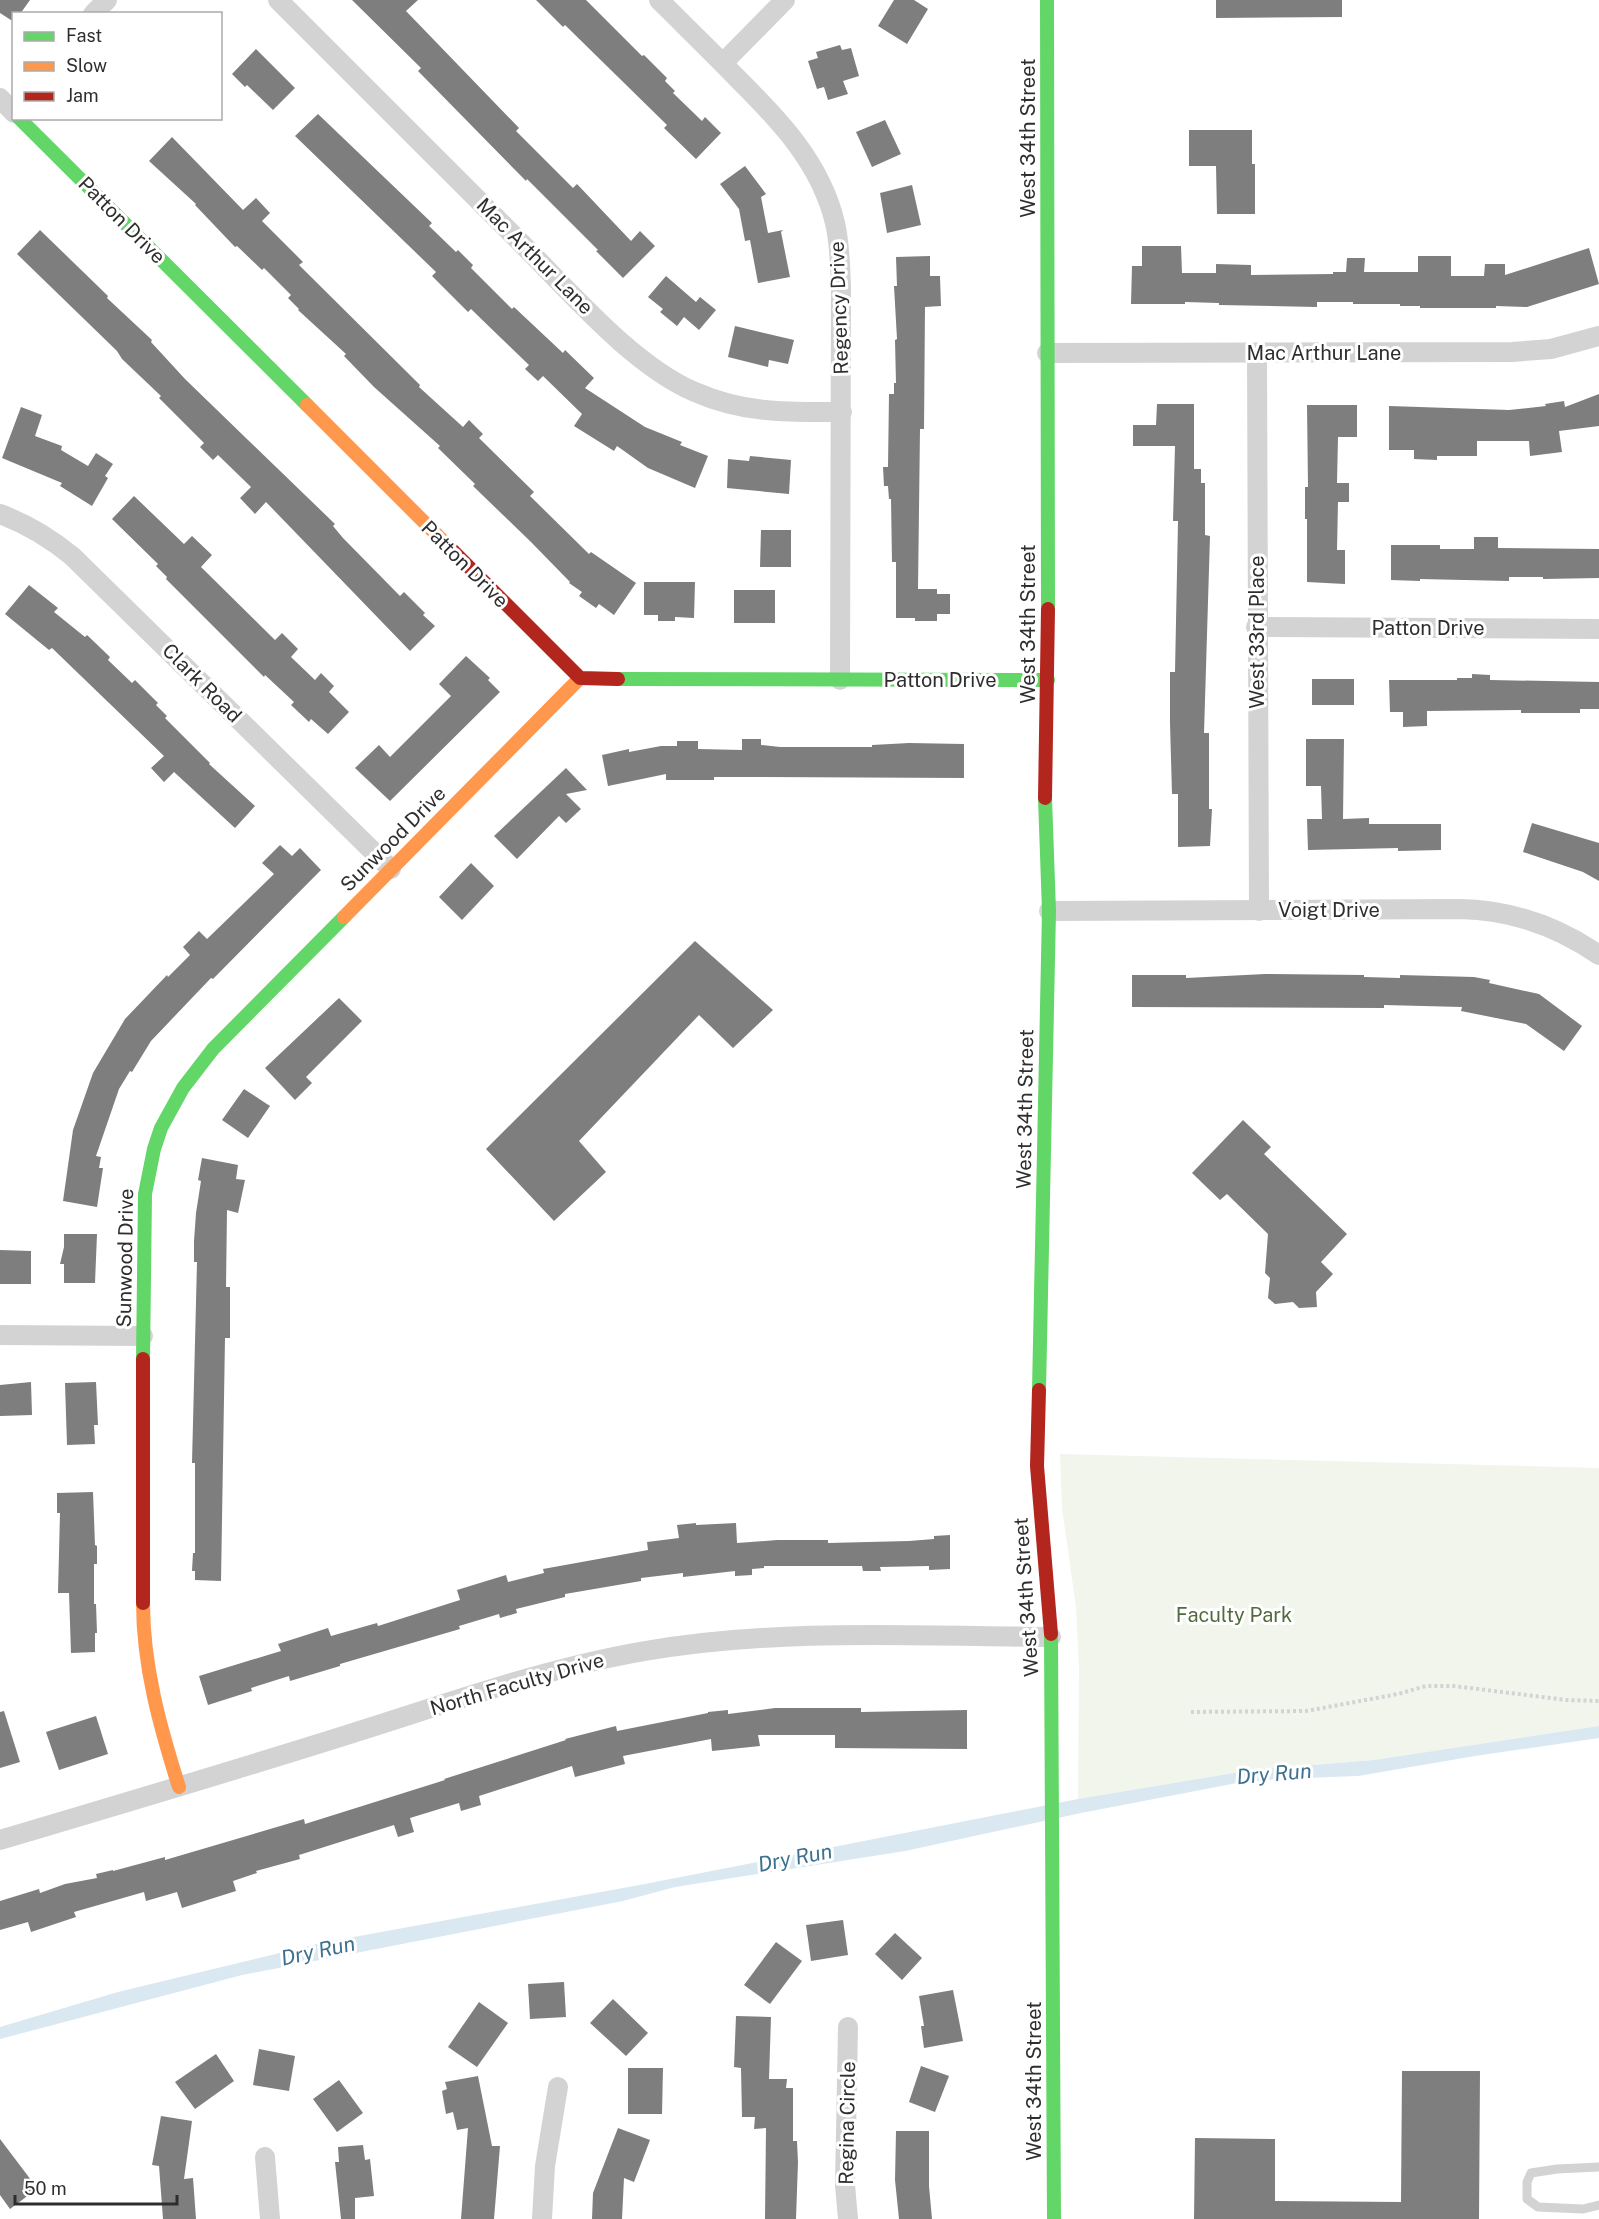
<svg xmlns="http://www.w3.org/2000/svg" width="1599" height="2219" font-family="'Public Sans',sans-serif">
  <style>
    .green { fill: #f1f5ec }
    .water { fill: #d9e8f1 }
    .building { fill: #7e7e7e }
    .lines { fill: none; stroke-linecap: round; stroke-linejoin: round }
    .path { stroke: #d3d3d3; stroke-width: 4; stroke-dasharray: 3 3; stroke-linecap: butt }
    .lane { stroke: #d3d3d3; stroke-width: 9 }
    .street { stroke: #d3d3d3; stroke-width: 20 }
    .fast { stroke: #63d668; stroke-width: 14 }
    .slow { stroke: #ff974d; stroke-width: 14 }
    .jam { stroke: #b3261e; stroke-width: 14 }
    .labels { text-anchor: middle; stroke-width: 6; stroke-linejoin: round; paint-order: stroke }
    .street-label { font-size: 20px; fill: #2e2e2e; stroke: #fff }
    .park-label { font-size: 20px; fill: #526a3c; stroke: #fff }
    .water-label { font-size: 21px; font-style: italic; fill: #3d718f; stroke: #fff }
  </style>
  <rect width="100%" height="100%" fill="#fff"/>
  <!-- green -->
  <path class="green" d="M1060 1454 1599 1468V1726L1374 1760 1252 1770 1078 1799 1079 1668 1076 1607 1062 1508Z"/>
  <!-- water -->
  <path class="water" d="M1599 1726V1738L1475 1756 1358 1776 1277 1779 1237 1783 1081 1813 905 1851 675 1887 623 1901 242 1975 0 2039V2027L118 1992 321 1943 645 1884 1078 1799 1252 1770 1374 1760Z"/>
  <!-- building -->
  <g class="building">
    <path d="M0 0H30L20 14H14V22L0 13Z"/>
    <path d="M352 0H418L406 11 519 128 516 131 573 188 577 184 631 241 640 231 655 246 623 278 596 251 598 250 527 179 526 181 418 71 421 68Z"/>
    <path d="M536 0H586L642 56 644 55 667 78 665 81 675 91 673 93 702 121 705 117 721 133 696 159 664 128 667 125 565 25 563 27Z"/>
    <path d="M894 0H914L928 9 907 44 878 26Z"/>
    <path d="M1216 0H1342V17L1216 18Z"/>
    <path d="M840 45 842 50 851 48 859 76 843 81 848 94 828 100 824 87 817 89 808 61 818 58 816 52Z"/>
    <path d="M256 49 295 88 273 110 247 85 245 87 232 74Z"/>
    <path d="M318 114 432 223 429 226 456 252 458 250 473 265 471 268 512 309 514 307 563 353 565 350 594 378 585 388 645 427 682 442 680 445 708 456 695 488 648 468 617 446 614 451 574 426 582 414 543 376 538 381 525 369 529 365 471 309 468 312 432 276 436 272 295 136Z"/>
    <path d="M885 120 901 154 872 167 856 132Z"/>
    <path d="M1189 130H1252V164H1255V214H1217L1216 166H1189Z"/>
    <path d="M172 137 243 210 256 198 270 213 262 221 303 262 299 265 420 385 419 387 463 427 469 420 483 434 479 438 534 492 530 496 589 554 591 552 636 583 614 615 599 604 596 608 579 596 582 592 569 583 570 582 531 542 473 486 475 484 438 448 440 446 374 387 344 356 346 354 298 310 299 309 288 298 291 295 264 268 262 270 237 246 235 247 195 205 196 204 149 161Z"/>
    <path d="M745 166 766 194 761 197 768 233 783 230 781 232 790 277 758 283 750 240 745 241 739 209 720 184Z"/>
    <path d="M912 185 921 225 887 233 880 193Z"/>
    <path d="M40 230 108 296 107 298 152 340 151 342 185 379 335 524 333 526 343 538 400 596 404 592 425 613 423 615 435 626 410 651 266 502 255 514 240 498 251 487 218 455 213 460 200 447 204 443 159 398 161 396 122 359 117 351 17 254Z"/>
    <path d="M1142 246H1181L1182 273H1216V264L1251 265V275L1333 274V272H1346L1347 258H1365L1364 272H1418V256H1451V276H1484L1485 264H1505V275L1589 248 1599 284 1527 307 1496 306V308H1420V306H1400V304H1353V302H1317V307L1219 305V303L1185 302V304H1131L1132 266H1142Z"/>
    <path d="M930 256V276H940L941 306 925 307 924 429H920L918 589H937V594H950V614H937V621H915V618H896V562H892L891 499H889L888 486H884L883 467H888L889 394H894V383H896L895 340 897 339 894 286H897L896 257Z"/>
    <path d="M666 276 696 302 700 297 716 310 699 330 684 317 677 326 660 312 663 309 648 297Z"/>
    <path d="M735 326 794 340 788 364 769 360 768 367 728 357Z"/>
    <path d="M1599 394V426L1559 431 1562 452 1530 456 1529 441H1477V456H1437V460L1414 459V450H1389V406L1509 410 1546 406 1545 404 1564 401 1565 407Z"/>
    <path d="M1157 404H1194V469H1201V483H1205V535L1210 536 1204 733H1209V809H1212L1210 846 1178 847V794H1172L1170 723V672H1175L1178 521H1173L1175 446H1133V425H1156Z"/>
    <path d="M1307 405H1357V437H1338L1337 483H1349V502H1338L1337 550H1345V584L1307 582V519H1305V487H1308Z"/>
    <path d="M21 407 42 415 35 436 62 446 61 450 88 466 96 453 113 464 105 476 108 478 92 506 60 486 62 483 2 458Z"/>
    <path d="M750 456 791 460 789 494 727 488 728 459 749 461Z"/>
    <path d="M134 496 184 544 192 536 212 555 201 567 275 640 282 633 298 649 291 657 315 680 321 673 334 686 329 692 349 712 328 734 311 719 309 722 291 705 294 702 265 675 264 677 166 579 167 577 156 566 158 564 112 519Z"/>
    <path d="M761 530H791V567H760Z"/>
    <path d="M1474 537H1498V548L1599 549V578L1543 579V577H1509V581L1420 579V581L1391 580V545H1440V549H1474Z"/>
    <path d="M644 582H695L694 618 675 617V621H658V615H644Z"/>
    <path d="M29 585 58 608 54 612 85 637 87 635 110 657 108 660 132 683 135 680 158 703 156 705 167 716 165 718 210 763 209 764 255 806 235 828 174 772 164 782 151 768 164 756 52 648 49 650 5 614Z"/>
    <rect x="734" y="590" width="41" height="33"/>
    <path d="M466 656 490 678 488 680 500 692 390 801 355 768 379 745 390 757 451 696 439 684Z"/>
    <path d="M1472 674 1490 675V680L1599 682V709H1580V713H1521V710L1427 711V726L1403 727V712H1390L1389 680H1457V678H1472Z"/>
    <rect x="1312" y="679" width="42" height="26"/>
    <path d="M742 739H761V745L780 747H872V745L909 743 964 744V778L763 777H714V780H666V774L608 786 602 755 629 749V752L661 746H677V741H698V749L742 750Z"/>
    <path d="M1306 739H1344L1343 819 1369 818V824H1441V850L1398 851V848L1308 850 1307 819H1322L1321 786H1306Z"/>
    <path d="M566 768 587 790 566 794 581 809 566 823 559 816 517 859 494 836Z"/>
    <path d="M1532 823 1599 843V881L1583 872 1523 852Z"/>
    <path d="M280 845 292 856 300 848 321 870 213 979 211 978 151 1041 132 1072 130 1071 119 1089 96 1156 101 1157 99 1168H103L97 1207 63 1201 73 1130 93 1073 125 1019 167 975 168 977 190 955 183 947 199 931 207 939 274 874 262 863Z"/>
    <path d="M471 863 494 886 462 920 439 897Z"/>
    <path d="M695 941 773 1010 733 1048 699 1015 579 1141 606 1172 554 1221 486 1149Z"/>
    <path d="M1265 974 1364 975V977L1400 978V975L1474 977 1490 980 1489 983 1539 994 1582 1026 1564 1051 1526 1024 1461 1011 1462 1007 1384 1005V1008L1132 1007V975H1186V978Z"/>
    <path d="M339 998 362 1021 306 1077 312 1083 295 1100 265 1068Z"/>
    <path d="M244 1089 270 1106 248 1138 222 1120Z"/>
    <path d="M1243 1120 1271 1147 1264 1154 1347 1234 1321 1262 1333 1274 1316 1292 1317 1307 1299 1308 1293 1302 1275 1304 1268 1298 1270 1278 1265 1273 1268 1234 1227 1194 1220 1200 1192 1173Z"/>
    <path d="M202 1158 238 1165 236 1179 245 1180 238 1213 227 1210 226 1287H230V1338H225L221 1581 195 1580V1571H192L193 1553H195V1463H192L197 1262H194V1241L196 1213 201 1181 198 1180Z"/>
    <path d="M64 1234H97L95 1283H64V1264H60L64 1247Z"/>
    <path d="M0 1250 31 1251V1284H0Z"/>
    <path d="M31 1382 32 1415 0 1416V1385Z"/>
    <path d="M96 1382 98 1425H94L95 1444 67 1445 65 1383Z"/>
    <path d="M93 1492 95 1545 97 1546V1564H94V1604H96L97 1633H95V1652L71 1653 69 1593H58L60 1513H57V1493Z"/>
    <path d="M696 1523V1525L736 1523 737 1543 777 1540H828V1543L909 1541 934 1539V1536L950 1535V1569L929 1570V1566L880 1567 881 1571H863L862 1566H764V1568L752 1569V1575L735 1576V1571L683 1577V1573L641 1578V1581L565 1594V1597L516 1609 517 1613 500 1618 499 1614 459 1626 460 1629 340 1664V1666L290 1681 289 1676 251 1688 252 1691 208 1705 199 1676 281 1651 278 1644 328 1628 331 1636 377 1623 378 1626 460 1600 457 1590 506 1575 508 1582 544 1573 543 1569 648 1550 647 1542 679 1538 677 1525Z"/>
    <path d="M775 1708H861V1712L967 1710V1749L835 1748V1735H758L760 1746 712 1751 711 1739 623 1756 625 1764 575 1777 572 1766 479 1796 481 1805 461 1811 459 1803 410 1818 414 1832 398 1837 394 1825 299 1855 300 1859 256 1871 257 1873 233 1881 236 1891 182 1908 177 1892 146 1901 144 1892 74 1912 76 1917 31 1932 28 1922 0 1930V1901L39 1889 40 1893 65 1884 97 1878 96 1874 113 1870V1871L165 1857V1860L304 1819 305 1824 445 1780 444 1779 566 1740 565 1739 616 1726 617 1731 708 1713V1712L728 1710V1714Z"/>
    <path d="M4 1711 20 1762 0 1768V1712Z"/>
    <path d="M96 1716 108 1754 59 1770 46 1732Z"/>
    <path d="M843 1920 848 1955 811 1961 806 1925Z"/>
    <path d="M895 1933 922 1958 902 1980 875 1954Z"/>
    <path d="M776 1942 802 1961 770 2004 744 1985Z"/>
    <path d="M564 1982 566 2017 530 2019 528 1984Z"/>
    <path d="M953 1990 963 2041 924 2048 921 2026H924L919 1996Z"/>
    <path d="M613 1999 648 2033 626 2056 590 2023Z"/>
    <path d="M479 2002 508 2023 477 2067 448 2047Z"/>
    <path d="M736 2016 771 2017 769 2079H787L786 2088H793V2141H797L798 2162 796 2219H765L766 2128 754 2129 755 2117H742L741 2068 734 2067Z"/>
    <path d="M259 2049 295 2056 289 2091 253 2085Z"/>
    <path d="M216 2054 234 2081 195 2109 175 2082Z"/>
    <path d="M921 2066 949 2076 935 2112 909 2102Z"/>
    <path d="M628 2068H663L662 2114H628Z"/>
    <path d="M1402 2071H1480L1479 2219H1194L1195 2138 1275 2139V2201L1401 2202Z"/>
    <path d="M478 2076 492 2146H500L494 2219H461L468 2128 457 2130 453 2112 446 2114 442 2091 447 2089 445 2082Z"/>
    <path d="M339 2080 363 2113 337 2132 313 2099Z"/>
    <path d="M161 2116 192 2121 184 2179 193 2178 196 2219H163L159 2166 152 2165Z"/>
    <path d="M618 2128 650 2140 634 2182 624 2178 622 2219H592L593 2193Z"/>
    <path d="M896 2131H929V2186L932 2219H899L895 2180Z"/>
    <path d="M0 2139 31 2180 28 2183 34 2191 10 2209 0 2195Z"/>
    <path d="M363 2145 365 2160 370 2159 374 2196 355 2198V2219H341L335 2162H339L338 2147Z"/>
  </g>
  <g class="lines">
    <!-- path -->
    <path class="path" d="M1191 1712 1306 1711 1398 1694 1426 1686H1454L1566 1700 1599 1701"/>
    <!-- lane -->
    <path class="lane" d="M1599 2167 1557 2169 1531 2173 1527 2182V2199L1538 2207 1583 2209 1599 2205"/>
    <!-- street -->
    <g class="street">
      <path d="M278 0C361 83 444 165 526 248 573 295 634 366 695 392 745 414 789 412 842 412"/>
      <path d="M659 0C686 27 713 53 740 81 781 122 821 164 835 223 840 244 840 265 841 287L840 680"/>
      <path d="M93 14 107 0"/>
      <path d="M723 63 785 0"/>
      <path d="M0 98 14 113"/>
      <path d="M1047 353 1512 352 1551 349 1599 336"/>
      <path d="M1257 353 1259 911"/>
      <path d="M0 514C27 524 50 538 72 556L391 869"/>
      <path d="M1256 627 1599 629"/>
      <path d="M1049 911 1460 909C1511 910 1557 926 1599 955"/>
      <path d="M0 1335 143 1336"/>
      <path d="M0 1840C118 1805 236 1770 353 1733 449 1703 545 1668 645 1651 779 1628 916 1636 1051 1637"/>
      <path d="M848 2027 845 2185 848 2219"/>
      <path d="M265 2157 270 2219"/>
      <path d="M542 2219 545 2166 558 2087"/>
    </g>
    <!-- fast -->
    <g class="fast">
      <path d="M1047 0 1048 609"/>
      <path d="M19 118 307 405"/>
      <path d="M618 679 1048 680"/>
      <path d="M143 1359 145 1194 154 1149 161 1128 183 1088 213 1049 344 917"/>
      <path d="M1039 1390 1049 911 1045 798"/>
      <path d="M1051 1634 1054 2219"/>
    </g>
    <!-- slow -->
    <g class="slow">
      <path d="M307 405 453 551"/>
      <path d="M344 917 580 678"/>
      <path d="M143 1603C143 1666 160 1727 179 1787"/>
    </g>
    <!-- jam -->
    <g class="jam">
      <path d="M453 551 580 678 618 679"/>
      <path d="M1045 798 1048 609"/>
      <path d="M143 1359V1603"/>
      <path d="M1039 1390 1037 1466 1051 1634"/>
    </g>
  </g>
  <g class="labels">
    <!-- street labels -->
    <g class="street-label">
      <text transform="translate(1028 138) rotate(-90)" y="7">West 34th Street</text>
      <text transform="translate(122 220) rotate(45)" y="7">Patton Drive</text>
      <text transform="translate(535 256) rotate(45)" y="7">Mac Arthur Lane</text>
      <text transform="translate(839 308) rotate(-92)" y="7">Regency Drive</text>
      <text x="1324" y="360">Mac Arthur Lane</text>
      <text transform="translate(465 564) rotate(45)" y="7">Patton Drive</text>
      <text transform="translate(1028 624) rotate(-90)" y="7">West 34th Street</text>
      <text x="1428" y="635">Patton Drive</text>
      <text transform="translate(1257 632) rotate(-90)" y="7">West 33rd Place</text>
      <text x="940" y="687">Patton Drive</text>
      <text transform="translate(202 683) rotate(45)" y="7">Clark Road</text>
      <text transform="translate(393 839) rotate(-45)" y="7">Sunwood Drive</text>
      <text x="1329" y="917">Voigt Drive</text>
      <text transform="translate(1025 1109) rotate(-89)" y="7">West 34th Street</text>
      <text transform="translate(125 1258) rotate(-89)" y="7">Sunwood Drive</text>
      <text transform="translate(1026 1597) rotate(-94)" y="7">West 34th Street</text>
      <text transform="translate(517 1684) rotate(-16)" y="7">North Faculty Drive</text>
      <text transform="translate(1034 2081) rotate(-90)" y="7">West 34th Street</text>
      <text transform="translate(847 2123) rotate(-89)" y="7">Regina Circle</text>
    </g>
    <!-- park labels -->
    <g class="park-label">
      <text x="1234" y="1622">Faculty Park</text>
    </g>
    <!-- water labels -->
    <g class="water-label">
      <text transform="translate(1274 1774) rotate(-5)" y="7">Dry Run</text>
      <text transform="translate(795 1858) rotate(-11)" y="7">Dry Run</text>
      <text transform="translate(318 1951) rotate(-12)" y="7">Dry Run</text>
    </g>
  </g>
  <!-- legend -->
  <rect x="12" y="12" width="210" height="108" fill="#ffffff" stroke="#ababab" stroke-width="1.5"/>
  <rect x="24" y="32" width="30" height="9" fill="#63d668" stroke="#ababab" stroke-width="1.5"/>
  <text x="66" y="42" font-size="18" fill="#2e2e2e">Fast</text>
  <rect x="24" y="62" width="30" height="9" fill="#ff974d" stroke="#ababab" stroke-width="1.5"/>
  <text x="66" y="72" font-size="18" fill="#2e2e2e">Slow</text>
  <rect x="24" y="92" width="30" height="9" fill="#b3261e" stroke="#ababab" stroke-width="1.5"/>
  <text x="66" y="102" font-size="18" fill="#2e2e2e">Jam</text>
  <!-- scale -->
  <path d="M15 2195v9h162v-9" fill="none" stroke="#2e2e2e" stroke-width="3"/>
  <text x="24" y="2195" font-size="18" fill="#2e2e2e" stroke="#ffffff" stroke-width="4.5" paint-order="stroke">50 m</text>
</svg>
